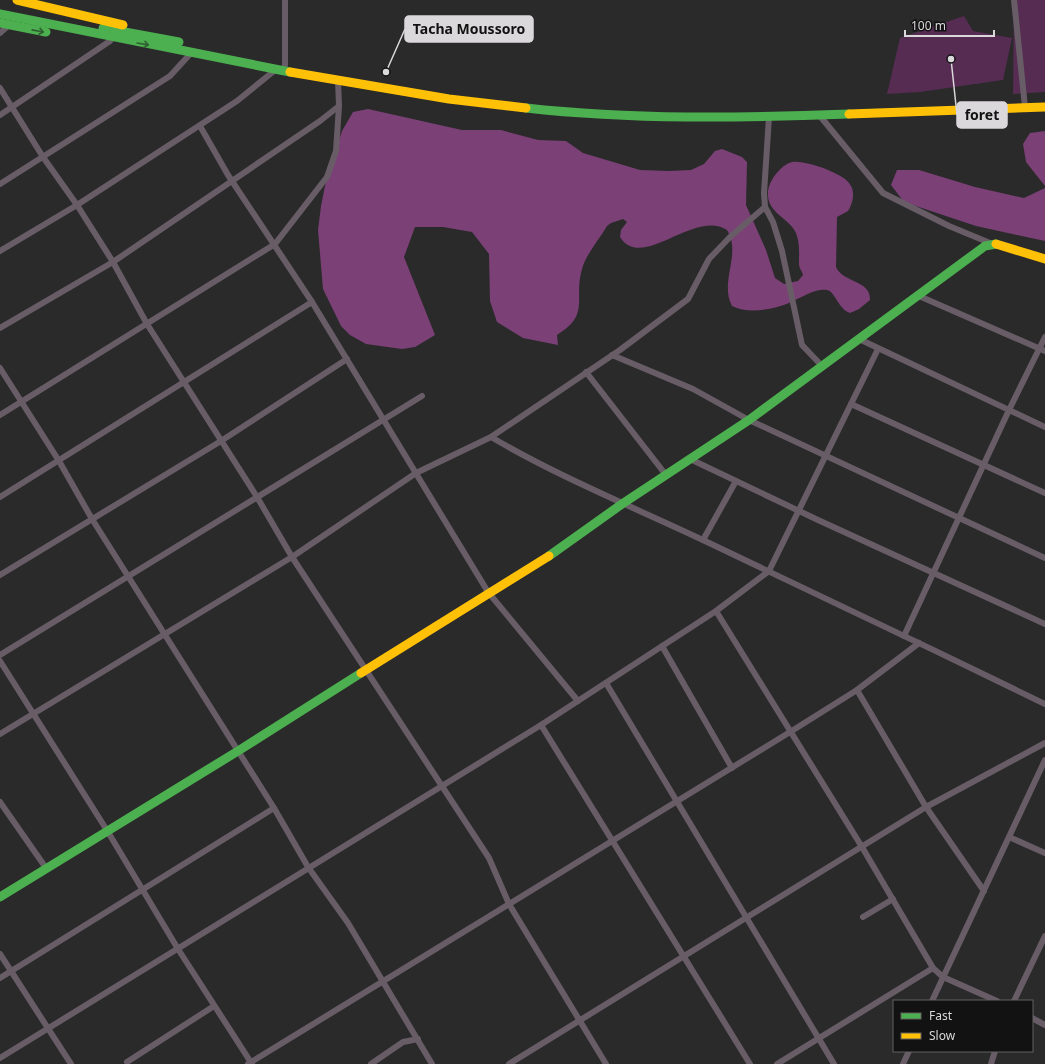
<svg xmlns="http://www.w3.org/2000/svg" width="1045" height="1064" font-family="'Noto Sans',sans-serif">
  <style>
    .green { fill: #562c53 }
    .water { fill: #7b4076 }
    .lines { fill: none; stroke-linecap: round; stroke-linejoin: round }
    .street { stroke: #685d66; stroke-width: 6 }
    .fast { stroke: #4caf50; stroke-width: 9 }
    .slow { stroke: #ffc107; stroke-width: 9 }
    .oneway { stroke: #306032 }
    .leader { fill: none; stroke: #dad8da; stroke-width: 1.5 }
    .callout-dot { fill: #dad8da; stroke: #131213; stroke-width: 1.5 }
    .callout { fill: #dad8da; stroke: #dad8da; stroke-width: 1.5 }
    .callout-label { font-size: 14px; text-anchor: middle; font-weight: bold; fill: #111 }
  </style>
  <rect width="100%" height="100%" fill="#2a2a2a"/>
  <!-- green -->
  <g class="green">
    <path d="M1014 0H1045V92L1013 94Z"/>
    <path d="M964 16 973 31 1012 38 1003 80 920 92 887 94 900 38Z"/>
  </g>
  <!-- water -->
  <g class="water">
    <path d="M368 109 462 130H501L538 140 566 141 583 153 640 170 669 171 691 170 704 164 715 151 722 149 742 157 747 162 746 205 766 250 775 278 784 284 798 281 803 275C802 271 799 268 799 264 799 253 800 244 796 233 790 219 768 213 768 195 767 183 780 165 792 162 805 160 842 173 849 183 856 191 853 203 848 211L837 217 836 267C843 283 871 280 870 300L859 309 850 313C838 309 835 291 827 290 817 288 804 296 795 300 778 309 750 315 732 306 719 282 742 253 727 230 694 209 642 272 620 237L621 230 627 222 623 219 611 223 607 226C599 240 586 254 582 269 573 300 591 314 557 335L558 345 523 338 497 322 490 301 489 254 472 232 443 227H415L404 257 435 335 415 347 402 349 366 344 350 335 341 326 323 289 318 230 321 206 325 186 342 131 353 112Z"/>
    <path d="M1045 131V186L1026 162 1023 144 1030 133Z"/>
    <path d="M897 170H919L975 187 1024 198 1045 188V241L976 226 904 202 891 185Z"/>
  </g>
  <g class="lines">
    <!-- street -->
    <g class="street">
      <path d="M285 0V65"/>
      <path d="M1014 0 1025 107"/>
      <path d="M0 33 9 25"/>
      <path d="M0 88 43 157 77 205 113 262 147 324 257 497 292 557 489 858 509 904 606 1064"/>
      <path d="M0 115 110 41"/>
      <path d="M820 116 883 193 949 226 990 243"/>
      <path d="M769 117 764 193 765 207 773 222 782 251 802 345 822 366"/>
      <path d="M200 126 228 175 312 302 488 592 578 701"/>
      <path d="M0 184 170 76 191 53"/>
      <path d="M0 251 77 205 237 101 274 71"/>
      <path d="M919 296 1045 351"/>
      <path d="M0 328 113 262 320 121 339 106 338 80"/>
      <path d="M859 339 1045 427"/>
      <path d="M612 355 693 389 749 420 1045 558"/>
      <path d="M0 368 59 461 92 519 274 808 308 867 348 923 432 1064"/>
      <path d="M586 372 666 475"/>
      <path d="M851 404 1045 493"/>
      <path d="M0 415 275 244 327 177 336 151 339 106"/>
      <path d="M491 437 620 350 688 299 709 259 731 236 765 207"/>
      <path d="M690 459 818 520 1045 624"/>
      <path d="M0 497 312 302"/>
      <path d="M703 540 736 481"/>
      <path d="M0 575 221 441 347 359"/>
      <path d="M716 611 862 847 933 968 943 977 997 1001"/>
      <path d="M904 636 1009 410 1045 337"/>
      <path d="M662 646 732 768"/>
      <path d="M0 655 422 396"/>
      <path d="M0 661 108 832 178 949 252 1064"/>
      <path d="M606 683 834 1064"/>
      <path d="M857 690 926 807 984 891"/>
      <path d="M541 725 750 1064"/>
      <path d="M0 734 292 557 416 473 491 437C559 477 633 507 705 541 819 595 932 649 1045 704"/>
      <path d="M0 802 46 868"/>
      <path d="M1009 837 1045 853"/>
      <path d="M863 917 893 899"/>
      <path d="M0 954 71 1064"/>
      <path d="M0 978 274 808"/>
      <path d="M932 1001 1045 760"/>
      <path d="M1014 1001 1045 936"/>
      <path d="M1032 1018 1045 1025"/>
      <path d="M0 1058 541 725 716 611 769 571 878 349"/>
      <path d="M127 1062 214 1006"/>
      <path d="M248 1064 790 732 857 690 919 643"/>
      <path d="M371 1064 403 1042 418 1039"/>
      <path d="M509 1064 926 807 1045 743"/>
      <path d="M777 1064 933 968"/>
      <path d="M903 1064 909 1051"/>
      <path d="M991 1064 995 1051"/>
    </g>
    <!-- fast -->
    <g class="fast">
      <path d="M0 14 290 72"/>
      <path d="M0 23 46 32"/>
      <path d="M103 28 179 42"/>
      <path d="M526 108C633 120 741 118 849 114"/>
      <path d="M549 556 622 504 749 420 985 246 996 244"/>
      <path d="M0 897 238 751 361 673"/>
    </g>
    <!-- slow -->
    <g class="slow">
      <path d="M17 0 123 25"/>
      <path d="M290 72 449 99 526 108"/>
      <path d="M849 114 1045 107"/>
      <path d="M996 244 1045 259"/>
      <path d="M361 673 549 556"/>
    </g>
  </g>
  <!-- one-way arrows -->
  <defs><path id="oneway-shaft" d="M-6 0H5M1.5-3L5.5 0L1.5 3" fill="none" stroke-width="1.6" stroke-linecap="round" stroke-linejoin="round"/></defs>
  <g class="oneway">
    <use href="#oneway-shaft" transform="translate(38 31) rotate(11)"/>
    <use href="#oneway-shaft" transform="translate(143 44) rotate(10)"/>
  </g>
  <!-- callouts -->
  <path class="leader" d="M386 72L405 29M951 59L957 115"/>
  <g class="callout-dot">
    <circle cx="386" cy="72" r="4"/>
    <circle cx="951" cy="59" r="4"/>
  </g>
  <g class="callout">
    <rect x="405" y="16" width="128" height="26" rx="4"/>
    <rect x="957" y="102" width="50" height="26" rx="4"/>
  </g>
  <g class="callout-label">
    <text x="469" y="34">Tacha Moussoro</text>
    <text x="982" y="120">foret</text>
  </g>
  <!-- legend -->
  <rect x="893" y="1000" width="140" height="52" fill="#131213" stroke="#636163"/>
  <rect x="901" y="1013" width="20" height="6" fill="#4caf50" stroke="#636163"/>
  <text x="929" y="1020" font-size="12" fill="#dad8da">Fast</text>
  <rect x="901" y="1033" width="20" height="6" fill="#ffc107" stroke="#636163"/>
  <text x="929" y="1040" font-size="12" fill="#dad8da">Slow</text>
  <!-- scale -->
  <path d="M905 30v6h89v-6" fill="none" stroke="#dad8da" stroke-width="2"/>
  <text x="911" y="30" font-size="12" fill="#dad8da" stroke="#131213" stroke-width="3" paint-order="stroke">100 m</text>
</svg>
